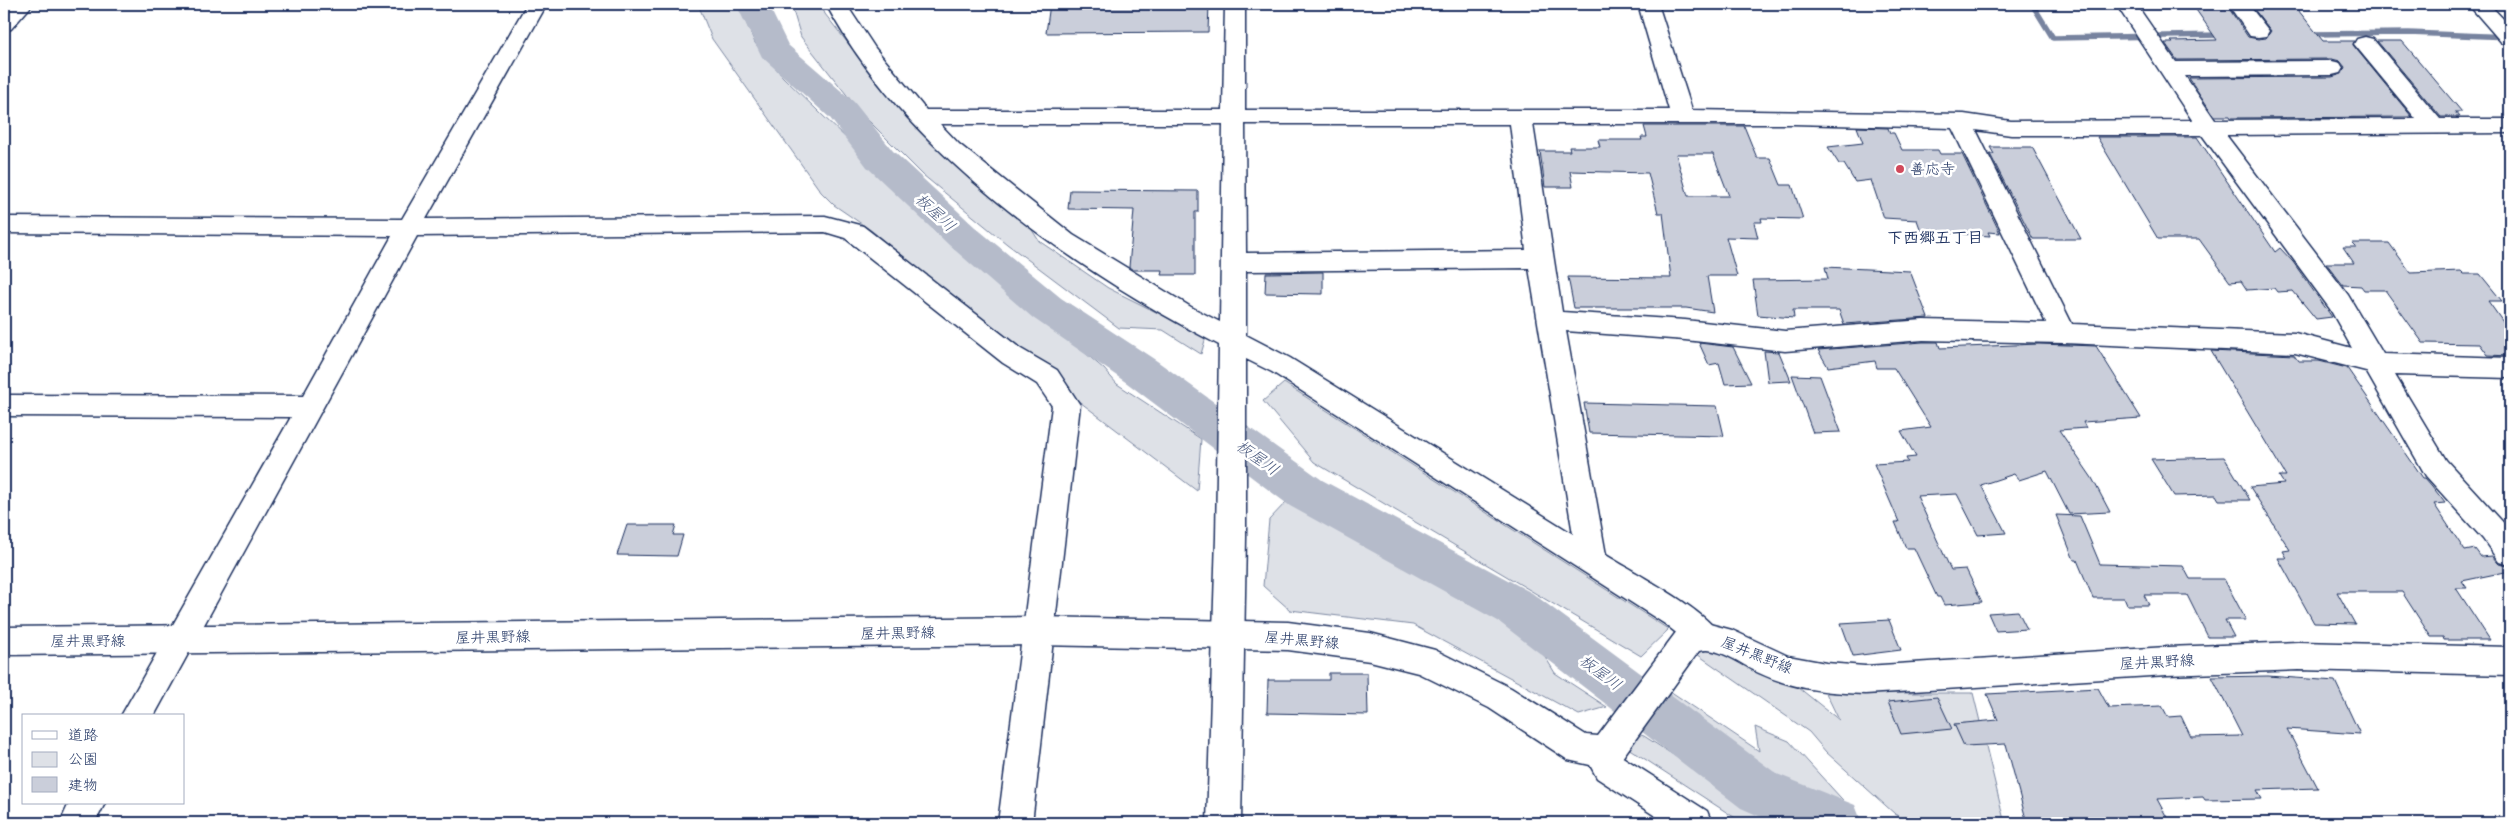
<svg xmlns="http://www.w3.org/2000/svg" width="2514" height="827" font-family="Mali,'Klee One',sans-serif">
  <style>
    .green { fill: #dee1e7; stroke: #7c88a2 }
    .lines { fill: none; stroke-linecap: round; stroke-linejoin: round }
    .stream { stroke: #77839f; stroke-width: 5.5 }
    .river { fill: #b5bbca; fill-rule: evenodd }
    .building { fill: #caceda; stroke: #1b2f5e; fill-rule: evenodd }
    .minor-casing { stroke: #1b2f5e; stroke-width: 3 }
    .major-casing { stroke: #1b2f5e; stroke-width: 3 }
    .minor { fill: #fff; fill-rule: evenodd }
    .major { fill: #fff; fill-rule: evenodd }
    .poi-dot { fill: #d1495b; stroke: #fff; stroke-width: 2 }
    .labels { text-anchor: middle; stroke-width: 5; stroke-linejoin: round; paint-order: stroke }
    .poi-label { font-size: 15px; fill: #1b2f5e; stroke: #fff; text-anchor: start }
    .street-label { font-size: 15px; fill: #1b2f5e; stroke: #fff }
    .water-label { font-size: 16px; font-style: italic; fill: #49597e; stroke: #fff }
    .neighbourhood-label { font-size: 16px; font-weight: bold; fill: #1b2f5e; stroke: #fff }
  </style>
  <rect width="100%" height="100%" fill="#fff"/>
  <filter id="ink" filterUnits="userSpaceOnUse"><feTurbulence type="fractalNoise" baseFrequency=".02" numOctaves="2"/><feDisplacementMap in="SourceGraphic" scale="10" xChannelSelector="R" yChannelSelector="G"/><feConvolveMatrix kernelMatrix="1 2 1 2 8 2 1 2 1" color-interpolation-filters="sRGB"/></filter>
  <g filter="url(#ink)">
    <!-- green -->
    <g class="green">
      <path d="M698 4H738L755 43 783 77 850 142 898 194 1104 369 1117 384 1201 439 1197 491 1047 377 872 231 834 205 821 192 712 39Z"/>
      <path d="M791 4H821L825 14 905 116 970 180 1027 222 1039 241 1108 288 1206 337 1201 354 1163 330 1119 328 1007 244 923 175 861 113 801 37Z"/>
      <path d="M1284 383 1668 629H1669L1641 656 1314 462 1263 401Z"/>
      <path d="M1286 502 1321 513 1515 607 1555 673 1607 707 1579 715 1413 625 1290 610 1263 586 1269 520Z"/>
      <path d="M1700 638 1753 651 1839 720 1826 693H1973L2004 820 2010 823H1909L1895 814 1826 752 1809 732 1691 650Z"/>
      <path d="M1664 687 1759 751 1755 727 1789 741 1851 809 1845 823H1835L1759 791 1692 730Z"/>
      <path d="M1631 732 1644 736 1778 823H1743L1628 748Z"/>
    </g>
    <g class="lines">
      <!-- stream -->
      <g class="stream">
        <path d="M2032 4 2053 38 2222 35"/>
        <path d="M2308 34 2409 33 2510 37"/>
      </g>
      <!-- river -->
      <path class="river" d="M736 4H768L788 45 854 102 893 151 975 227 1061 298 1157 361 1322 480 1532 593 1777 774 1855 805 1862 823H1775L1741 808 1498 621 1290 506 1127 383 1033 318 949 245 867 167 830 118 762 57Z"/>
    </g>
    <!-- building -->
    <g class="building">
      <path d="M1050 4H1209L1208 32 1046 33Z"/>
      <path d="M2192 4H2226L2248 37 2258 39 2266 38 2271 31 2250 4 2294 5 2323 41H2354L2353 45 2412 117 2231 118 2230 116H2214L2189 78 2332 77 2342 74 2345 67 2340 61 2332 59 2177 60 2165 43H2173L2171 41 2217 40Z"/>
      <path d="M2377 41H2402L2462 112H2455L2459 117H2441Z"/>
      <path d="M1644 126H1744L1757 158H1770L1781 185H1792L1803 219 1761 218 1762 222H1754L1758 238 1726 237 1737 276H1707L1713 312 1686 308H1574L1568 277 1671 278 1663 213H1658L1648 173 1570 171 1573 187H1545L1540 151H1570L1569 147H1600L1598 140H1642L1641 137H1647ZM1676 154H1713L1729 196H1688Z"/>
      <path d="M1857 127 1888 128 1890 133H1894L1902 150H1938L1940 154H1962L2000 233 1988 232 1990 236 1921 231 1917 220 1884 218 1871 180 1855 182 1844 164H1839L1828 147 1863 143Z"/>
      <path d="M2097 137H2197L2275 252 2280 248 2293 262 2332 317 2316 319 2293 291 2277 292 2274 288 2247 290 2241 281 2230 282 2199 239H2158Z"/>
      <path d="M1990 147H2032L2081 239H2033L1990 154H1994Z"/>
      <path d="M1070 190 1198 191V212H1195V275H1161L1162 270H1133L1129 267 1134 210 1068 209Z"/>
      <path d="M2352 243H2389L2411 273 2461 271 2464 274H2480L2502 301H2488L2510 332V356L2488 355 2480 344 2423 343 2385 290H2364L2361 286 2343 285 2326 263H2354L2343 247H2356Z"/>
      <path d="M1825 267 1910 271 1928 318 1844 324 1839 310H1793L1794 318 1758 315 1753 280 1828 279Z"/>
      <path d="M1323 272V294L1265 293 1266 273Z"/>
      <path d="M1923 342H1938L1940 348 2039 344 2096 346 2141 418 2083 422 2086 428 2059 430 2092 478 2110 512 2069 514 2047 471 2019 480 2014 474 1981 485 2006 533 1978 535 1957 494 1917 496 1951 570 1966 569 1982 602 1944 605 1940 597H1937L1914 548H1906L1895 522H1899L1874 464 1908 462 1906 458 1916 457 1901 431 1931 427 1894 368H1877L1875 361 1828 367 1818 350Z"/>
      <path d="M1699 343 1733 347 1751 383 1725 384 1719 363 1709 365Z"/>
      <path d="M1764 351 1779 352 1791 381 1768 382Z"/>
      <path d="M2211 351 2294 355 2298 361H2319L2347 368 2423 478H2425L2432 486 2445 503 2434 504 2465 551 2475 549 2481 557 2492 556 2499 564 2510 567V571L2462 581 2467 588H2456L2490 640H2444L2443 637H2431L2402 592H2337L2355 624 2314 623 2278 558H2287L2283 551 2290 550 2250 487 2284 484 2279 476H2286Z"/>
      <path d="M1792 375 1820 376 1841 432 1813 433Z"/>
      <path d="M1584 403 1717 406 1724 436 1589 433Z"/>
      <path d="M2224 457 2250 500H2219L2216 495 2174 496 2151 459Z"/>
      <path d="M2056 515 2080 516 2100 564 2183 566 2190 579H2224L2246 620H2225L2234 637H2208L2187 595H2144L2149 605H2127L2124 598H2093L2077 560H2074Z"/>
      <path d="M627 525H676L673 535H683L677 556 617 555Z"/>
      <path d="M2018 611 2027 629 1996 631 1988 613Z"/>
      <path d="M1889 620 1901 650 1853 656 1841 623Z"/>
      <path d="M1329 673H1367L1368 715 1267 713 1268 680H1329Z"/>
      <path d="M2268 676 2335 681 2360 734 2287 729 2318 788 2257 790 2262 799 2205 800 2203 797 2157 799 2170 823H2027L2006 744 1964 746 1954 724 1998 720 1987 694 2098 688 2109 708 2162 706 2168 717 2181 716 2191 737 2242 736 2212 677Z"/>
      <path d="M1937 697 1952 729 1901 734 1888 702Z"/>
    </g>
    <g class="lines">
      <!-- minor casing -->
      <g class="minor-casing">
        <g id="minor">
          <path d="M12 4H33L11 29 4 31V13Z"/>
          <path d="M527 4H547L426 219 825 216 863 226 1021 349 1057 370 1080 405 1032 823H998L1052 406 1037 384 1003 363 845 238 825 232 417 236 154 716H121L291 417 4 416V395L303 396 392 236 4 233V217L402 219Z"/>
          <path d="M826 4H846L875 48 926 110H1223L1225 4H1245V110H1669L1638 4H1658L1692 110 1964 114 2011 121 2192 120 2116 4H2136L2176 62 2332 61 2340 63 2343 68 2340 73 2332 75 2185 76 2215 120 2416 119 2354 44 2357 39 2365 37 2373 39 2440 119H2510V133L2226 135 2348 295 2383 354 2510 358V378L2395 375 2446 460 2510 530V565L2499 562 2483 539 2426 476 2366 371 2295 353 2064 343 1923 340 1785 351 1685 340 1566 331 1606 555C1633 572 1707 610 1720 636L1715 646 1704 650 1693 646 1665 624 1272 372 1246 359V537L1241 823H1207L1216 537 1219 345C1073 269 905 152 826 4ZM940 124H1223L1220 322 1191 307 1073 235 959 144ZM1245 124H1510L1526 250 1246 253ZM1533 124H1793L1952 128 2046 323 1923 320 1785 331 1685 320 1562 312ZM1976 130 2011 135H2202L2330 309 2352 348 2295 333 2072 324ZM1529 268 1573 534 1290 358 1246 335V271Z"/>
          <path d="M2228 4H2248L2269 31 2266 36 2258 37 2250 36Z"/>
          <path d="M2468 4H2489L2510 26V44L2502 43Z"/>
          <path d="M1599 737 1611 741 1621 756 1707 811 1712 823H1666L1597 778 1583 752 1587 741Z"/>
          <path d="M69 803H105L95 823H60Z"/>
        </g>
      </g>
      <!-- major casing -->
      <g class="major-casing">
        <path id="major" d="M1037 617 1288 622 1370 633 1435 650 1511 688 1586 735 1598 736 1677 631 1702 622 1732 630 1788 656 1826 663 1865 666 2167 647 2298 642 2510 647V675L2298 670 2167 675 1865 694C1828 693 1793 689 1759 673 1743 665 1717 645 1699 651L1622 758 1599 767 1568 760 1489 708 1418 673 1370 661 1288 650 1037 645 4 655V627Z"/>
      </g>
      <!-- minor -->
      <use href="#minor" class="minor"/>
      <!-- major -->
      <use href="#major" class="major"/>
    </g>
  </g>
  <!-- markers -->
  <circle class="poi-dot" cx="1900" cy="169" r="5"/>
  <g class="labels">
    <!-- poi labels -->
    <g class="poi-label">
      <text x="1910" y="174">善応寺</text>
    </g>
    <!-- street labels -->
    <g class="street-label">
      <text transform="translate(898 633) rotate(-1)" y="5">屋井黒野線</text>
      <text transform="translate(493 637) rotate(-1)" y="5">屋井黒野線</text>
      <text transform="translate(1302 640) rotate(5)" y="5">屋井黒野線</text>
      <text x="88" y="646">屋井黒野線</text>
      <text transform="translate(1757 655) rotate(22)" y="5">屋井黒野線</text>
      <text transform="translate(2157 662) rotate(-3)" y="5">屋井黒野線</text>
    </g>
    <!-- water labels -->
    <g class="water-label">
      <text transform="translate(936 212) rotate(43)" y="6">板屋川</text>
      <text transform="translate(1258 457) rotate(36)" y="6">板屋川</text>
      <text transform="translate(1601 672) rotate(37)" y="6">板屋川</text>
    </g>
    <!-- neighbourhood labels -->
    <g class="neighbourhood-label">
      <text x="1935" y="243">下西郷五丁目</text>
    </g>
  </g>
  <!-- margin -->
  <rect width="2514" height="827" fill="none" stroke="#fff" stroke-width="20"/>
  <rect x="10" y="10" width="2494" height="807" fill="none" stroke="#1b2f5e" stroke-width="2" filter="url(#ink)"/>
  <!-- legend -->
  <rect x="22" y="714" width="162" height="90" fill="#ffffff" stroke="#a4acbf"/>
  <rect x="32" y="731" width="25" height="8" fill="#ffffff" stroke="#a4acbf"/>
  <text x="68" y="740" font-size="15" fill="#1b2f5e">道路</text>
  <rect x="32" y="752" width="25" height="15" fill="#dee1e7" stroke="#a4acbf"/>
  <text x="68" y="764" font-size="15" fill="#1b2f5e">公園</text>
  <rect x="32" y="777" width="25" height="15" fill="#caceda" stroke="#a4acbf"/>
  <text x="68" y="790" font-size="15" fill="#1b2f5e">建物</text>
</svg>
